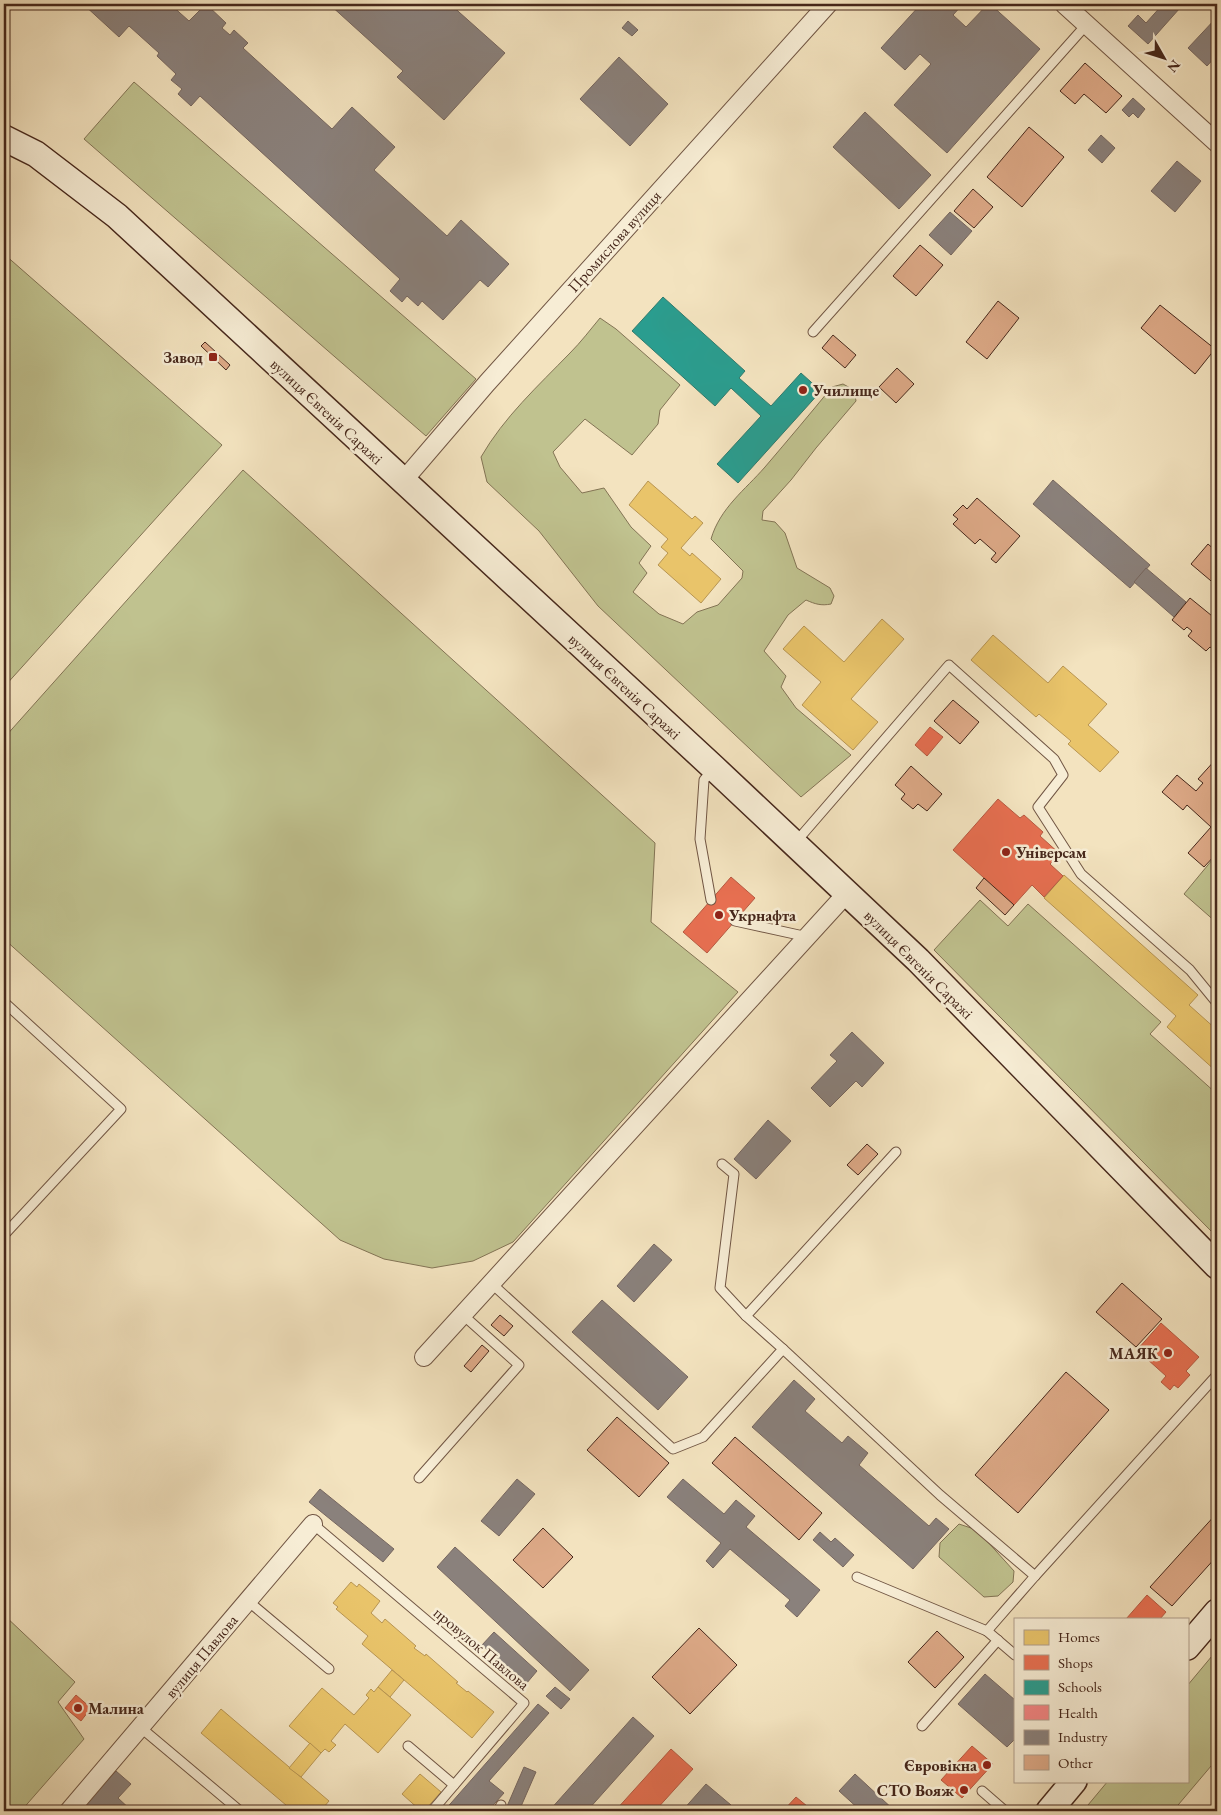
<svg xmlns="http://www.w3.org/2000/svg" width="1221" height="1815" font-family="'EB Garamond',serif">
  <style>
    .green { fill: #c0c28f; stroke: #837455 }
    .homes { fill: #e9c46a; stroke: #b89552 }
    .shops { fill: #e76f51; stroke: #b75941 }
    .schools { fill: #2a9d8f; stroke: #327a6c }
    .health { fill: #f28482; stroke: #be6863 }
    .industry { fill: #8a817c; stroke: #76665f }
    .building { fill: #deaa88; stroke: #46271b }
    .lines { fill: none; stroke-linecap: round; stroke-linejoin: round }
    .service-casing { stroke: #715644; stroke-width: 11 }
    .minor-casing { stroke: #715644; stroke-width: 20 }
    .secondary-casing { stroke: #46271b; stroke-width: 28 }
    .service { stroke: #f7edd5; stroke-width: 9 }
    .minor { stroke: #f7edd5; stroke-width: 18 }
    .secondary { stroke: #f7edd5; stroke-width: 25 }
    .poi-dot { fill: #8f2418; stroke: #f7edd5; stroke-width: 2 }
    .labels { text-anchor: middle; stroke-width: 5; stroke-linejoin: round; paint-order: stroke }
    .street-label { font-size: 16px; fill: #46271b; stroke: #f7edd5 }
    .poi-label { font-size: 16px; font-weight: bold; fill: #46271b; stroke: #f7edd5; text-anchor: end }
  </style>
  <rect width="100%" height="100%" fill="#f3e3bf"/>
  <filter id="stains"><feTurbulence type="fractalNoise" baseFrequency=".004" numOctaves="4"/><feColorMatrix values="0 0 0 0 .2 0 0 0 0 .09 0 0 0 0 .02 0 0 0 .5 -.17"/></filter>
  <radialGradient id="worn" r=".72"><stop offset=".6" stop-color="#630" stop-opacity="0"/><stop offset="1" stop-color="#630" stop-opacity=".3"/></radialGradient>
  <!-- green -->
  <g class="green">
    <path d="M134 82 476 379 426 436 84 139Z"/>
    <path d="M4 254 222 445 4 687Z"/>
    <path d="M600 318 616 329 680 385 660 410 658 424 632 455 585 419 553 452 560 467 582 493 604 488 631 527 651 546 639 563 647 573 633 592 659 614 683 624 697 612 718 605 742 578 743 571 711 539C720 508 745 490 765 467 788 440 810 414 832 387L843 384 854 390 856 401 816 448 791 480 763 511 762 520 775 522 785 533 797 568 830 588 834 596 831 604C821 606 815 604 806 600L788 615 764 651 786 676 781 687 796 708 851 755 801 797 598 606 539 531 487 482 481 457C504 417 538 386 570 353 581 342 590 330 600 318Z"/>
    <path d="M243 470 655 843 651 922 738 992 513 1242 473 1261 432 1268 384 1259 340 1240 4 939V738Z"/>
    <path d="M1217 854V923L1184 894Z"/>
    <path d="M980 900 1008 926 1028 904 1161 1022 1150 1034 1217 1094V1234L1211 1231 934 950Z"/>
    <path d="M959 1524 977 1530 1014 1571 1013 1582 998 1596 984 1597 939 1557 940 1543Z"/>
    <path d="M4 1615 75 1682 58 1702 84 1739 21 1811H4Z"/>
    <path d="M1217 1650V1759L1173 1811H1083L1108 1781H1187V1686Z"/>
  </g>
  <!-- homes -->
  <g class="homes">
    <path d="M648 481 692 519 695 516 703 523 681 548 690 556 692 553 721 579 701 603 658 565 668 553 661 547 668 539 629 505Z"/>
    <path d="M882 619 904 639 851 699 878 722 853 750 802 705 821 682 783 649 804 626 844 662Z"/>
    <path d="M993 635 1048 683 1063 666 1107 704 1088 725 1119 752 1100 772 1068 744 1071 741 1039 714 1036 717 971 660Z"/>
    <path d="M1064 875 1198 995 1189 1005 1217 1030V1072L1167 1027 1176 1016 1044 898Z"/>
    <path d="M351 1582 357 1587 359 1584 380 1601 371 1613 382 1623 385 1619 416 1646 414 1648 425 1656 426 1654 458 1682 456 1683 467 1692 468 1691 494 1712 472 1738 362 1644 368 1636 336 1609 338 1607 333 1603Z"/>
    <path d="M392 1670 404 1680 390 1697 378 1687Z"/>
    <path d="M378 1687 411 1715 378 1753 345 1724 331 1741 336 1745 329 1752 325 1749 321 1753 289 1726 322 1688 354 1715 369 1698 366 1695 371 1689 374 1692Z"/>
    <path d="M221 1709 329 1801 323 1808 327 1811H293L201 1733Z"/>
    <path d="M310 1743 321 1753 301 1777 289 1768Z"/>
    <path d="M420 1774 441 1792 424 1811H421L402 1794Z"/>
  </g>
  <!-- shops -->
  <g class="shops">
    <path d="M930 727 943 737 927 756 915 745Z"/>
    <path d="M998 799 1020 818 1024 815 1043 832 1040 836 1060 854 1050 864 1063 876 1044 897 1032 885 1014 905 953 850Z"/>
    <path d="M731 877 755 898 707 953 683 932Z"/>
    <path d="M1161 1323 1199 1357 1186 1371 1190 1375 1178 1388 1174 1385 1170 1390 1161 1382 1166 1376 1137 1350Z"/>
    <path d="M1147 1595 1166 1612 1160 1619H1126Z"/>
    <path d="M76 1695 91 1708 81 1721 65 1708Z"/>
    <path d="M972 1746 993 1764 962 1798 941 1780Z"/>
    <path d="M671 1749 693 1769 655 1811H615Z"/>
    <path d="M796 1797 813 1811H783Z"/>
  </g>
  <!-- schools -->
  <path class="schools" d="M663 297 745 371 739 378 771 406 801 373 821 391 738 483 717 464 761 416 731 388 715 406 632 331Z"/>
  <!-- health -->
  <path class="health" d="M4 1164 10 1171 4 1178Z"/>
  <!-- industry -->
  <g class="industry">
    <path d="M83 4H170L189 21 206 4 226 23 222 28 230 35 234 30 248 43 243 48 332 129 352 107 395 147 374 170 447 236 461 220 509 264 488 287 480 280 443 320 422 301 418 306 407 296 402 302 390 291 400 279 200 96 191 106 178 94 182 89 171 80 176 74 157 56 159 53 129 26 119 37Z"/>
    <path d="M329 4H450L505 53 444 120 397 77 403 71Z"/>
    <path d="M921 4H963L953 15 966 27 988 4H990L1040 49 947 153 894 105 931 64 920 54 905 70 881 48Z"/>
    <path d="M1163 4H1175L1180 8 1148 44 1128 26 1138 15 1146 23Z"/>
    <path d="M1217 17V55L1207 66 1188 48Z"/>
    <path d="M628 21 638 30 632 36 622 28Z"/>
    <path d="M619 57 668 104 630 146 580 99Z"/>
    <path d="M1133 98 1145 109 1138 118 1133 113 1129 117 1122 110Z"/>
    <path d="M865 112 931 175 899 209 833 147Z"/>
    <path d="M1101 135 1115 148 1102 163 1088 150Z"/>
    <path d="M1177 161 1201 181 1175 212 1151 191Z"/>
    <path d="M950 212 972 231 951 255 929 235Z"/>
    <path d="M1053 480 1150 565 1130 588 1033 504Z"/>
    <path d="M1146 568 1186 602 1174 617 1134 582Z"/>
    <path d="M852 1032 884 1063 862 1087 856 1081 830 1107 811 1088 837 1061 830 1055Z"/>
    <path d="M768 1120 791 1141 756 1179 734 1159Z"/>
    <path d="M654 1244 672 1260 634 1302 617 1286Z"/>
    <path d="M602 1300 688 1377 658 1410 572 1332Z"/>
    <path d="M794 1380 815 1399 805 1411 842 1443 848 1436 868 1453 859 1465 929 1526 936 1518 949 1529 913 1569 752 1427Z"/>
    <path d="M517 1479 535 1494 499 1536 481 1521Z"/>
    <path d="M683 1479 724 1514 736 1500 755 1516 746 1527 820 1590 797 1617 785 1606 790 1600 730 1549 713 1568 706 1561 721 1543 667 1497Z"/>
    <path d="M320 1489 394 1549 383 1562 309 1502Z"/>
    <path d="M820 1532 831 1542 835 1538 854 1555 843 1567 813 1540Z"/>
    <path d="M455 1547 589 1670 570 1691 437 1567Z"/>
    <path d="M494 1632 537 1671 526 1684 482 1645Z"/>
    <path d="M985 1674 1015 1700V1739L1007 1747 958 1704Z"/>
    <path d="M555 1687 570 1699 561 1709 546 1696Z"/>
    <path d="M538 1704 549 1713 489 1781 504 1793 488 1811H444Z"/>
    <path d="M633 1717 654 1736 587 1811H549Z"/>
    <path d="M524 1767 536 1772 519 1811H505Z"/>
    <path d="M116 1771 131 1784 118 1798 132 1811H84L81 1808Z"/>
    <path d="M855 1774 895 1811H861L839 1791Z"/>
    <path d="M706 1784 731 1805 725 1811H682Z"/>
  </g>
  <!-- building -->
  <g class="building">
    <path d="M1085 63 1122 96 1106 113 1084 94 1075 104 1060 91Z"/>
    <path d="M1029 127 1064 157 1022 207 987 177Z"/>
    <path d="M973 189 993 207 974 228 954 211Z"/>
    <path d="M920 245 943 265 916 296 893 276Z"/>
    <path d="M998 301 1019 318 987 359 966 342Z"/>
    <path d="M1160 305 1215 349 1195 374 1141 328Z"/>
    <path d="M833 335 856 355 845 368 822 348Z"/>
    <path d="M205 342 230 365 226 370 201 346Z"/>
    <path d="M897 368 914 384 896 403 879 387Z"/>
    <path d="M977 498 1020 536 996 563 991 559 996 553 980 539 975 544 953 524 958 519 953 515 963 505 967 509Z"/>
    <path d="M1208 544 1217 552V586L1191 564Z"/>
    <path d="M1190 598 1217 620V652L1210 647 1206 651 1188 636 1192 631 1187 627 1184 630 1172 620Z"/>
    <path d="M953 700 979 722 960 744 934 721Z"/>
    <path d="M1217 758V793L1213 798 1217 802V853L1204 867 1188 853 1211 827 1187 805 1183 810 1162 792 1177 775 1196 791 1203 783 1198 779Z"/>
    <path d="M911 766 942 794 927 811 918 804 913 809 901 799 905 794 895 785Z"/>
    <path d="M984 878 1014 905 1005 915 976 888Z"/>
    <path d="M867 1144 878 1154 858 1175 847 1165Z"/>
    <path d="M1122 1283 1162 1319 1136 1347 1096 1312Z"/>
    <path d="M500 1315 513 1326 504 1336 491 1325Z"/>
    <path d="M482 1345 489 1351 471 1372 464 1366Z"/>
    <path d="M1066 1372 1109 1410 1018 1513 975 1475Z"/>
    <path d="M617 1417 669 1463 639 1497 587 1450Z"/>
    <path d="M735 1437 822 1513 799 1540 712 1463Z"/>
    <path d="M1217 1513V1556L1172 1606 1150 1587Z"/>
    <path d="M543 1528 573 1557 543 1588 513 1560Z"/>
    <path d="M699 1628 737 1665 690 1714 652 1677Z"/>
    <path d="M937 1631 964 1657 935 1688 908 1662Z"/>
  </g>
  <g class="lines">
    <!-- service casing -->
    <g class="service-casing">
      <g id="service">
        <path d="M813 332 1087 24"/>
        <path d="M795 843 949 665 1054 759 1063 775 1038 807 1081 874 1190 970 1217 1003"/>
        <path d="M711 900 700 839 704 780 712 770"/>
        <path d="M735 921 808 937"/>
        <path d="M4 1002 121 1109 4 1235"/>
        <path d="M1206 1254 1217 1244"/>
        <path d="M491 1283 673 1449 703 1437 783 1349 746 1316 720 1288 734 1174 722 1164"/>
        <path d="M746 1316 896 1152"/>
        <path d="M783 1349 940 1495 1035 1576 1217 1375"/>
        <path d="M419 1478 519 1365 463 1315"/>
        <path d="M313 1524 524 1703 432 1811"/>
        <path d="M857 1577 987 1631"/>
        <path d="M248 1601 329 1669"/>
        <path d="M1015 1655 987 1631 1035 1576"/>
        <path d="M922 1726 998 1640"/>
        <path d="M140 1727 240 1811"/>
        <path d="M408 1746 454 1785"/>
        <path d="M982 1791 1005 1811"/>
        <path d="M498 1811 501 1805"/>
      </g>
    </g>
    <!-- minor casing -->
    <g class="minor-casing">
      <g id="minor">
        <path d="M1064 4 1217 143"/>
        <path d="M403 481 487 383 828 4"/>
        <path d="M424 1357 847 893"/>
        <path d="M69 1811 313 1524"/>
      </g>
    </g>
    <!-- secondary casing -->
    <g class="secondary-casing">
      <g id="secondary">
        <path d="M4 138 36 154 117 216 714 768 918 960 1217 1266"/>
        <path d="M1187 1647 1217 1612"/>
        <path d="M1049 1811 1074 1781"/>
      </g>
    </g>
    <!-- service -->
    <use href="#service" class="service"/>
    <!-- minor -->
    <use href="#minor" class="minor"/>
    <!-- secondary -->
    <use href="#secondary" class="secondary"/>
  </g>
  <!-- markers -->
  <g class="poi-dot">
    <rect x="208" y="352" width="10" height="10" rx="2.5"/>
    <circle cx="803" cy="390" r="5"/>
    <circle cx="1006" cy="852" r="5"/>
    <circle cx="719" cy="915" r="5"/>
    <circle cx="1168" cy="1353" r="5"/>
    <circle cx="78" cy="1708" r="5"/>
    <circle cx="987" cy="1765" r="5"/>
    <circle cx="964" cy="1790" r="5"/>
  </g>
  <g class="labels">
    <!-- street labels -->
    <g class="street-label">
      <text transform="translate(614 241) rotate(-48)" y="6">Промислова вулиця</text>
      <text transform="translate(327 411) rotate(43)" y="6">вулиця Євгенія Саражі</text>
      <text transform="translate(625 686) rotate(43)" y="6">вулиця Євгенія Саражі</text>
      <text transform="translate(919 964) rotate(45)" y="6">вулиця Євгенія Саражі</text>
      <text transform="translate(482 1648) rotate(40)" y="6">провулок Павлова</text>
      <text transform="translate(201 1656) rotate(-50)" y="6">вулиця Павлова</text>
    </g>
    <!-- poi labels -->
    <g class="poi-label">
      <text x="203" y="363">Завод</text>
      <text x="813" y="396" text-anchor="start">Училище</text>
      <text x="1016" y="858" text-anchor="start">Універсам</text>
      <text x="729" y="921" text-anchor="start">Укрнафта</text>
      <text x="1158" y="1359">МАЯК</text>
      <text x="88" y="1714" text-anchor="start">Малина</text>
      <text x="977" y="1771">Євровікна</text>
      <text x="954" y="1796">СТО Вояж</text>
    </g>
  </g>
  <!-- margin -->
  <rect width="1221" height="1815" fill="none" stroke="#f3e3bf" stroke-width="20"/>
  <rect x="5" y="5" width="1211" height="1805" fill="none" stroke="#46271b" stroke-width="2.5"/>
  <rect x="10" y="10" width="1201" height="1795" fill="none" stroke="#46271b"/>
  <!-- legend -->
  <rect x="1014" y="1618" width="175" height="165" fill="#f7edd5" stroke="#b09e8b"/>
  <rect x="1024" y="1630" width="25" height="15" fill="#e9c46a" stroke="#b09e8b"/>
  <text x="1058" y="1642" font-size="15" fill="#46271b">Homes</text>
  <rect x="1024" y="1655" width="25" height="15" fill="#e76f51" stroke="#b09e8b"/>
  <text x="1058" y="1668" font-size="15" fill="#46271b">Shops</text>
  <rect x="1024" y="1680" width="25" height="15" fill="#2a9d8f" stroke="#b09e8b"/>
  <text x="1058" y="1692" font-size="15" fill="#46271b">Schools</text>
  <rect x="1024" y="1705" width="25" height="15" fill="#f28482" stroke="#b09e8b"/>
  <text x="1058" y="1718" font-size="15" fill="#46271b">Health</text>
  <rect x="1024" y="1730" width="25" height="15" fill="#8a817c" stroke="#b09e8b"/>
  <text x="1058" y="1742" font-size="15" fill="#46271b">Industry</text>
  <rect x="1024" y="1755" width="25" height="15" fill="#deaa88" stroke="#b09e8b"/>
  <text x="1058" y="1768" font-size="15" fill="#46271b">Other</text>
  <!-- north arrow -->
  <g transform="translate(1164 58) rotate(129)" stroke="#f7edd5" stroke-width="4" paint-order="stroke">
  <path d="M0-4L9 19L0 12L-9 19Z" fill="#46271b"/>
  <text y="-8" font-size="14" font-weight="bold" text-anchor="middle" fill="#46271b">N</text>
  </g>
  <rect width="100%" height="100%" filter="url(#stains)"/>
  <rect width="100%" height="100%" fill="url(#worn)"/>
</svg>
